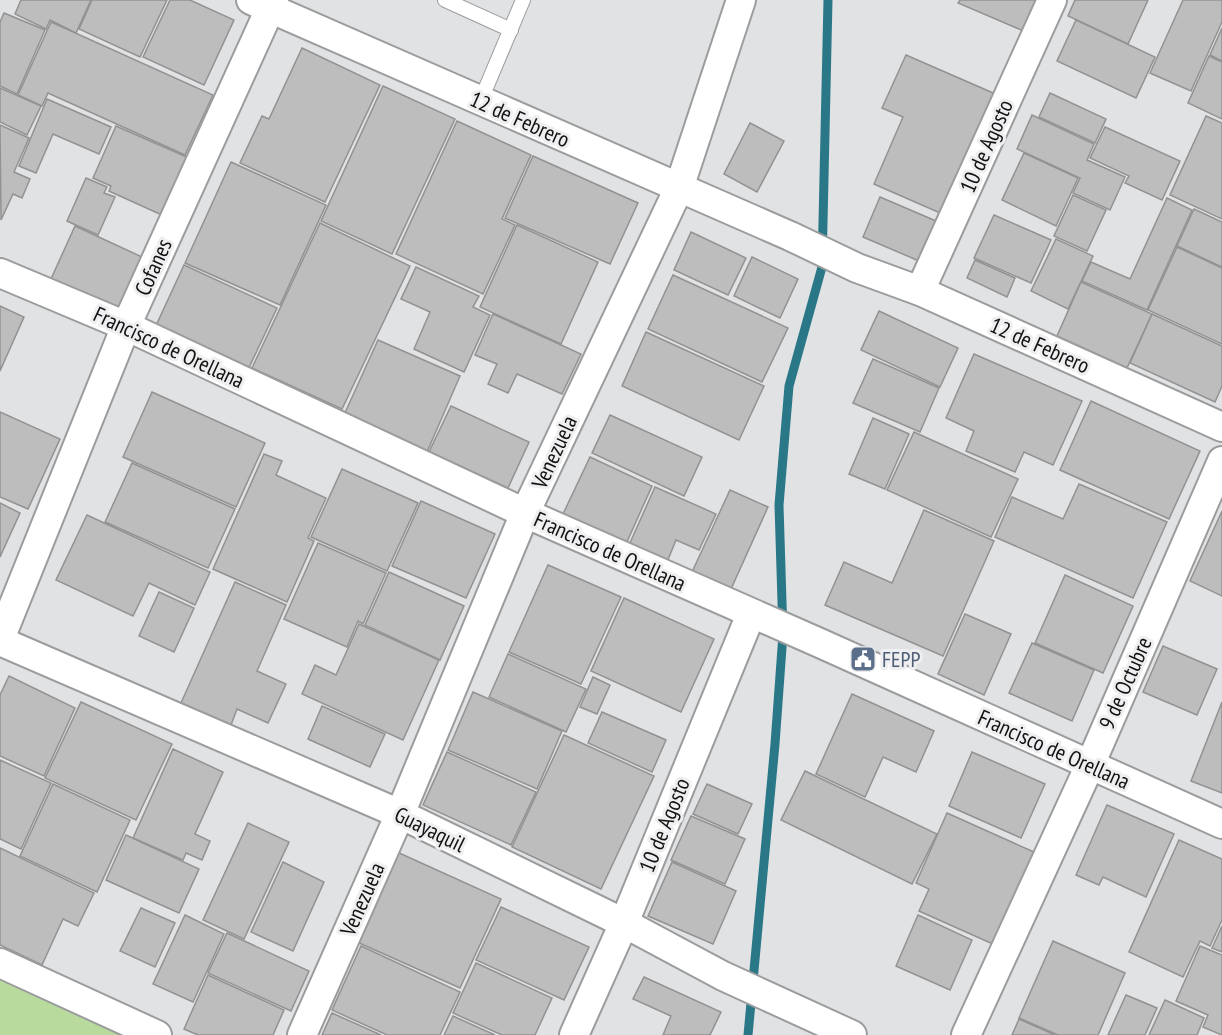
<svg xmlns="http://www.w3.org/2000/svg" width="1222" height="1035" font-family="'PT Sans Narrow',sans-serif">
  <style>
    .green { fill: #b8db9d }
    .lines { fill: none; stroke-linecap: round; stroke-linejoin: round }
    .stream { stroke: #2a7887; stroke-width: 9 }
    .building { fill: #bdbdbe; stroke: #929293; stroke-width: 1.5 }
    .service-casing { stroke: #9b9c9d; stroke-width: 16 }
    .minor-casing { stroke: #9b9c9d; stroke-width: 32 }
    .service { stroke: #fff; stroke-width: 14 }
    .minor { stroke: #fff; stroke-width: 28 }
    .labels { text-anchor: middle; stroke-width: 6; stroke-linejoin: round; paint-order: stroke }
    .street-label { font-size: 22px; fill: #121212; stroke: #efeff1 }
    .service-label { font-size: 22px; fill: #4e5e75; stroke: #efeff1; text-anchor: start }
  </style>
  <rect width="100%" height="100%" fill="#e1e2e4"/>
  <!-- green -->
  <path class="green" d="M0 979 121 1035H0Z"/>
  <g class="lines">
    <!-- stream -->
    <path class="stream" d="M748 1035 775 744 783 634 779 505 789 386 822 267 828 0"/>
  </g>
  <!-- building -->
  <g class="building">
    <path d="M21 0H91L76 33 50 20 46 29 15 14Z"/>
    <path d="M92 0H167L140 57 79 29Z"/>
    <path d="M170 0H190L234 20 204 85 143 57Z"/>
    <path d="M960 0H1040L1026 32 958 3Z"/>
    <path d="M1075 0H1148L1128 44 1068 16Z"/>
    <path d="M1183 0H1222V22L1191 91 1150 73Z"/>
    <path d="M4 13 45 30 17 94 0 86V22Z"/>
    <path d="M1076 20 1155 57 1136 98 1057 61Z"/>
    <path d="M51 22 213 95 185 155 48 93 42 106 18 95Z"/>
    <path d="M1222 28V61L1210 55Z"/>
    <path d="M302 48 380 85 325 202 240 163 262 116 269 119Z"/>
    <path d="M906 55 1000 96 947 216 874 184 903 117 882 108Z"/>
    <path d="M1209 56 1222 62V119L1188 103Z"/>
    <path d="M383 86 455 119 392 254 321 221Z"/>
    <path d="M0 88 41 106 27 135 0 122Z"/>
    <path d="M1050 93 1106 119 1095 143 1039 117Z"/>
    <path d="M47 99 111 127 99 154 53 134 36 173 19 166Z"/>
    <path d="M1032 115 1094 144 1087 160 1125 177 1110 210 1073 193 1080 178 1017 149Z"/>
    <path d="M1206 116 1222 123V219L1170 195Z"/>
    <path d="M457 121 531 155 502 219 515 225 483 294 396 254Z"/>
    <path d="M750 123 784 141 757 192 724 174Z"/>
    <path d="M0 125 29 138 14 172 30 179 22 198 13 194 1 220Z"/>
    <path d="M116 126 189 158 164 216 109 191 111 186 93 178Z"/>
    <path d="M1105 127 1180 161 1162 200 1125 183 1129 176 1090 158Z"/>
    <path d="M1024 153 1078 178 1056 226 1002 200Z"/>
    <path d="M533 156 638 203 610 264 505 218Z"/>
    <path d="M231 162 326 205 280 305 185 263Z"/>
    <path d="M86 178 107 187 104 193 115 197 98 235 67 221Z"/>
    <path d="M1073 195 1106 210 1087 251 1054 236Z"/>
    <path d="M880 197 936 221 919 261 863 237Z"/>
    <path d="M1167 198 1192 210 1147 310 1082 281 1091 262 1130 279Z"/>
    <path d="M1194 209 1222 222V267L1177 246Z"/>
    <path d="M994 215 1051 240 1031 283 974 258Z"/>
    <path d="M320 223 410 266 342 409 252 368Z"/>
    <path d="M517 225 598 262 561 344 480 307Z"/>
    <path d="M75 226 142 257 117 310 51 279Z"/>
    <path d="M691 232 746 258 728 295 674 270Z"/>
    <path d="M1056 239 1093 256 1068 309 1031 291Z"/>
    <path d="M1177 247 1222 268V344L1148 310Z"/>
    <path d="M752 257 798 279 780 318 734 296Z"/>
    <path d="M975 260 1015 278 1007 297 967 278Z"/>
    <path d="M184 265 277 308 246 374 154 330Z"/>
    <path d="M416 267 479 296 473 307 490 315 464 372 414 349 430 312 401 299Z"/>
    <path d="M673 275 788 328 762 382 648 329Z"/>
    <path d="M1081 282 1152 314 1127 368 1057 336Z"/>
    <path d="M0 306 24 317 0 371Z"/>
    <path d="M879 311 958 348 940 387 861 350Z"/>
    <path d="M493 314 581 354 562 394 517 374 508 393 488 384 497 364 475 355Z"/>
    <path d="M1152 314 1222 346V386L1215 402 1130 363Z"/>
    <path d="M646 332 764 386 739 440 622 386Z"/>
    <path d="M378 340 460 376 427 452 344 415Z"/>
    <path d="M974 354 1082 401 1053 465 1024 452 1015 472 966 451 974 431 946 418Z"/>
    <path d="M873 359 939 388 920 432 853 403Z"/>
    <path d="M152 392 265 443 236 507 123 457Z"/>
    <path d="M1091 401 1200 451 1169 519 1060 470Z"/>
    <path d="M451 406 529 442 508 488 429 452Z"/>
    <path d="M0 412 60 439 28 509 0 497Z"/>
    <path d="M610 415 702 457 684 496 592 453Z"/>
    <path d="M873 418 909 434 885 489 849 474Z"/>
    <path d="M914 432 1018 479 991 537 887 490Z"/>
    <path d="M264 454 282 461 276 475 326 498 308 538 314 541 287 602 213 569Z"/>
    <path d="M590 457 652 486 626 544 563 514Z"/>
    <path d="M132 463 235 509 208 568 105 522Z"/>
    <path d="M342 469 418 503 387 571 311 537Z"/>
    <path d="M1079 484 1167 522 1133 598 995 537 1012 497 1063 519Z"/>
    <path d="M655 487 716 514 699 550 676 540 667 562 629 545Z"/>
    <path d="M730 490 768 507 731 589 692 572Z"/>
    <path d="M421 501 495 534 466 598 392 566Z"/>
    <path d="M0 503 20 513 0 557Z"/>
    <path d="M924 510 994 541 943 656 825 605 844 562 892 583Z"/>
    <path d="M1222 511V596L1190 581Z"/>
    <path d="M87 515 210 572 195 605 149 583 133 616 56 580Z"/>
    <path d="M318 543 386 573 363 624 358 621 347 647 284 619Z"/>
    <path d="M548 565 621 597 581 684 509 652Z"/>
    <path d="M389 572 464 606 440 660 365 625Z"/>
    <path d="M1065 575 1133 606 1103 673 1035 643Z"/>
    <path d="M235 582 286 605 257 671 286 684 268 723 237 709 231 725 181 703Z"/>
    <path d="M159 592 194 608 174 652 139 636Z"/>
    <path d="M624 598 714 639 681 712 591 671Z"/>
    <path d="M965 614 1011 634 984 695 938 674Z"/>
    <path d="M359 624 439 660 403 740 302 694 315 665 336 675Z"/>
    <path d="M1032 643 1094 670 1072 721 1009 693Z"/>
    <path d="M1163 646 1217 669 1197 715 1143 692Z"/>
    <path d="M508 654 586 689 566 732 489 697Z"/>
    <path d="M9 676 75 708 44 776 0 756V695Z"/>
    <path d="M593 677 610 685 597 714 580 707Z"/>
    <path d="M473 692 562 731 537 789 448 750Z"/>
    <path d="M852 694 934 731 916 772 883 757 865 797 816 774Z"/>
    <path d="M81 702 172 744 136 820 45 778Z"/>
    <path d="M1222 702V793L1191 781Z"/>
    <path d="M322 706 385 734 370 767 308 739Z"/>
    <path d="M602 712 666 740 652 772 588 743Z"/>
    <path d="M564 735 654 776 601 889 512 847Z"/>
    <path d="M173 749 223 772 195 834 210 841 202 860 186 853 183 860 133 838Z"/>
    <path d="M447 752 536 792 511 845 423 805Z"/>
    <path d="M972 752 1045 784 1021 838 949 806Z"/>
    <path d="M0 760 51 783 21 849 0 839Z"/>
    <path d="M805 771 937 834 912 884 781 820Z"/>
    <path d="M53 784 130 820 97 892 20 856Z"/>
    <path d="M707 784 752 804 738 834 693 814Z"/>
    <path d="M1107 805 1174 834 1146 897 1103 877 1099 885 1076 875Z"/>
    <path d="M947 813 1036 853 995 945 919 911 929 889 916 883Z"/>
    <path d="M691 816 745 839 725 884 671 860Z"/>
    <path d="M248 823 289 842 244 939 203 920Z"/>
    <path d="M126 835 199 869 179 913 106 880Z"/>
    <path d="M1179 840 1222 859V920L1210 946 1200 941 1183 977 1129 952Z"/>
    <path d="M0 848 94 893 78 926 63 919 42 965 0 945Z"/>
    <path d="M397 852 501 899 460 988 357 942Z"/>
    <path d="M283 862 324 882 293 951 251 932Z"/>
    <path d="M672 862 736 891 713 944 648 916Z"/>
    <path d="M501 907 589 947 564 1000 476 960Z"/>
    <path d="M141 908 175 923 155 967 120 951Z"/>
    <path d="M185 915 224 934 193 1002 153 984Z"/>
    <path d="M918 915 972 940 950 990 896 966Z"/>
    <path d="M1222 926V952L1212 948Z"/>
    <path d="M227 933 309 971 291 1011 208 973Z"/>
    <path d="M1053 941 1125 973 1098 1035H1058L1019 1018Z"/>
    <path d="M361 946 460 992 440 1035H387L332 1010Z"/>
    <path d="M1200 946 1222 955V1035L1203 1027 1208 1015 1176 1001Z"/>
    <path d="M476 963 552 998 535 1035H502L453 1013Z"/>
    <path d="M208 975 284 1010 273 1035H198L184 1029Z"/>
    <path d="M644 977 721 1012 710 1035H663L671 1016 633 999Z"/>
    <path d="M1126 995 1157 1008 1145 1035H1108Z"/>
    <path d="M1165 1000 1204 1018 1197 1035H1149Z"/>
    <path d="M332 1013 381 1035H322Z"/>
    <path d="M453 1016 495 1035H444Z"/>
    <path d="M1019 1019 1055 1035H1012Z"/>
  </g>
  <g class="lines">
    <!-- service casing -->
    <g class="service-casing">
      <g id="service">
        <path d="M445 0 511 30"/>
        <path d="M480 102 523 0"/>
      </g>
    </g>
    <!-- minor casing -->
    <g class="minor-casing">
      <g id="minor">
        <path d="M251 0 790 236 857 268 920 291 1222 427"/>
        <path d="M0 273 126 326 525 513 822 644 1222 824"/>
        <path d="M920 291 1052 0"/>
        <path d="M0 639 126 326 274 0"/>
        <path d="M0 641 400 814 624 923 723 976 852 1035"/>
        <path d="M0 963 157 1035"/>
        <path d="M302 1035 400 814 525 513 679 188 741 0"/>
        <path d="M574 1035 624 923 751 614"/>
        <path d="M966 1035 1090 765 1222 461"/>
      </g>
    </g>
    <!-- service -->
    <use href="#service" class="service"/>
    <!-- minor -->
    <use href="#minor" class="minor"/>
  </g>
  <!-- icons -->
  <defs>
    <g id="civic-square" transform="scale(1.35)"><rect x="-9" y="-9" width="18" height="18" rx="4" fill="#5c6f8a" stroke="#efeff1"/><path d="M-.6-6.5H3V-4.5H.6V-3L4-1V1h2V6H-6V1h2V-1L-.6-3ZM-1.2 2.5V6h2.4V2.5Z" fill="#fff"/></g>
  </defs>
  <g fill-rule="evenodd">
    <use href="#civic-square" x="863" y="659"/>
  </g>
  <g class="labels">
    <!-- street labels -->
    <g class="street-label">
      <text transform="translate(520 119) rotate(24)" y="8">12 de Febrero</text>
      <text transform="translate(986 146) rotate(-66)" y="8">10 de Agosto</text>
      <text transform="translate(153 267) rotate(-66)" y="8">Cofanes</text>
      <text transform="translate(1040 345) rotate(24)" y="8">12 de Febrero</text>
      <text transform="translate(169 347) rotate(25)" y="8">Francisco de Orellana</text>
      <text transform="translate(554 452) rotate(-65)" y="8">Venezuela</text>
      <text transform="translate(610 551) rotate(24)" y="8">Francisco de Orellana</text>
      <text transform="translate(1125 683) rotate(-66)" y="8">9 de Octubre</text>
      <text transform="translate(1054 749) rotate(24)" y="8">Francisco de Orellana</text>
      <text transform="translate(664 825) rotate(-68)" y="8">10 de Agosto</text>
      <text transform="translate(430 829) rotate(26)" y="8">Guayaquil</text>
      <text transform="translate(362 899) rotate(-66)" y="8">Venezuela</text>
    </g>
    <!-- service labels -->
    <g class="service-label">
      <text x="882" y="667">FEPP</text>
    </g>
  </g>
</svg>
